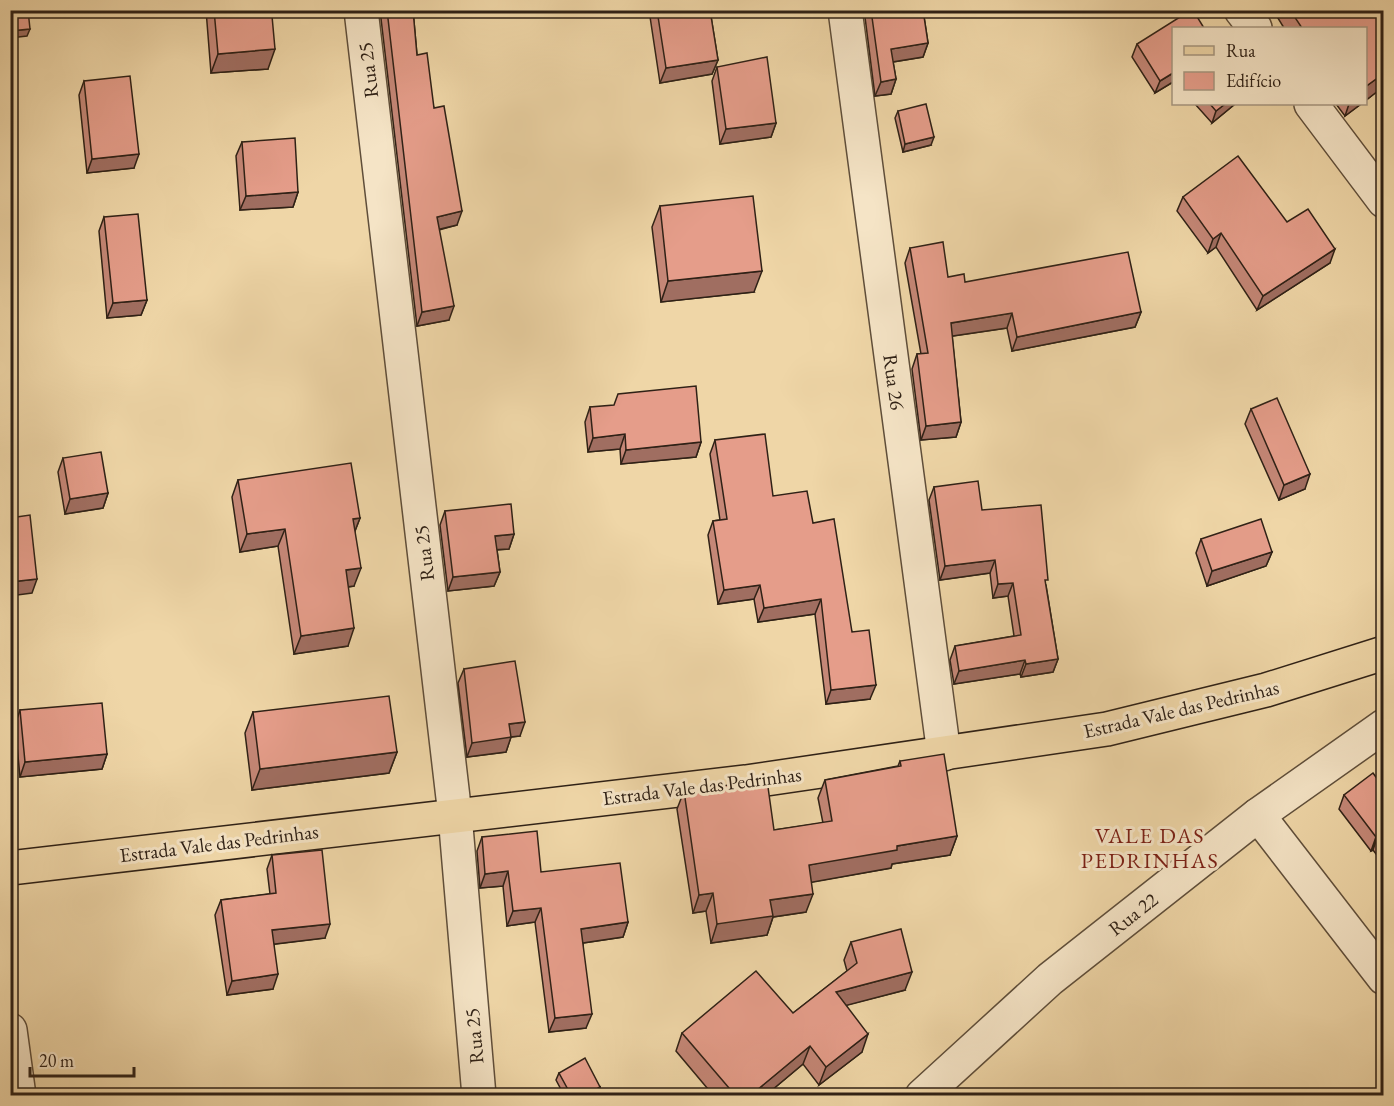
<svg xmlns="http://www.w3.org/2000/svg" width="1394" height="1106" font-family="'EB Garamond',serif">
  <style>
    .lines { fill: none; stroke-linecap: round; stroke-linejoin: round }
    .minor-casing { stroke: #5f4e3a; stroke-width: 36 }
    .major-casing { stroke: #2f2116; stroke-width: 36 }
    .minor { stroke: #f5e4c6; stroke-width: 33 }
    .major { stroke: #efd6a7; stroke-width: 33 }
    .wall { fill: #c58777; stroke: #2f2116; stroke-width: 1.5 }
    .shaded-wall { fill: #a06e61; stroke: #2f2116; stroke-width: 1.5 }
    .building { fill: #e59d8a; stroke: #2f2116; stroke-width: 1.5 }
    .labels { text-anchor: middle; stroke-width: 6; stroke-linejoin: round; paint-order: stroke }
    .street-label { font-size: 20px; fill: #2f2116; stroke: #f5e4c6 }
    .quarter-label { font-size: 22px; letter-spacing: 1.5px; fill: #7a1f14; stroke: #f5e4c6 }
  </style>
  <rect width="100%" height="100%" fill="#efd6a7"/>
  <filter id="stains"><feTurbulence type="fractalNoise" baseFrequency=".00333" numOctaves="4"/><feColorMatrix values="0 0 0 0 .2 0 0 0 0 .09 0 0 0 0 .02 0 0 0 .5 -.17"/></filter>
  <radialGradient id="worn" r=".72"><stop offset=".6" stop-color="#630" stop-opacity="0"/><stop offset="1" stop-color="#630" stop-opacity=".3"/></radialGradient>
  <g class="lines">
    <!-- minor casing -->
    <g class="minor-casing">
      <g id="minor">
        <path d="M361 10 455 815 479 1096"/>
        <path d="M845 10 944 754"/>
        <path d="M1241 10 1255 28"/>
        <path d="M1311 104 1384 201"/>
        <path d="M1258 815 1384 978"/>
        <path d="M10 1030 19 1096"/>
        <path d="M922 1096 1050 979 1258 815 1384 726"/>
      </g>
    </g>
    <!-- major casing -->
    <g class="major-casing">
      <path id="major" d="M10 868 746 782 1107 729 1266 690 1384 653"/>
    </g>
    <!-- minor -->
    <use href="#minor" class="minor"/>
    <!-- major -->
    <use href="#major" class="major"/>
  </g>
  <!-- wall -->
  <g class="wall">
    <path d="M206 10H270L268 69 211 73Z"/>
    <path d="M380 10H413L417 55 434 108 457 225 439 230 449 320 417 326Z"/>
    <path d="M649 10H710L718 60 712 74 660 83Z"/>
    <path d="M867 10H923L928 43 923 57 893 62 896 79 891 94 875 96 865 17Z"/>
    <path d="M1273 10H1383V87L1365 101V28H1284Z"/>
    <path d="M1173 28V82L1155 93 1132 57 1137 44Z"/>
    <path d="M717 67 776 123 771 137 720 144 712 81Z"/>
    <path d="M84 81 134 168 87 173 79 95Z"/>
    <path d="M1195 104H1235L1212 123Z"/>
    <path d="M1336 104H1361L1345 116Z"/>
    <path d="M898 111 931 145 903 152 895 118Z"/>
    <path d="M242 142 298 192 293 207 240 210 236 156Z"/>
    <path d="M1183 197 1287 222 1330 263 1257 310 1216 247 1208 253 1177 211Z"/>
    <path d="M660 206 754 292 661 302 652 227Z"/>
    <path d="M104 217 147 300 141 315 107 318 99 231Z"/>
    <path d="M910 248 948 277 965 282 1141 312 1135 327 1012 351 1007 328 952 336 961 422 956 437 921 440 912 369 917 354H921L905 263Z"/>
    <path d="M590 407 701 442 696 457 621 464 620 449 588 452 585 422Z"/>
    <path d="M1251 409 1305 489 1279 500 1245 424Z"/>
    <path d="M715 440 773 496 813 523 852 632 870 699 826 704 815 614 758 622 754 599 718 604 708 535 713 521 720 520 710 454Z"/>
    <path d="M63 458 108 493 103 508 65 514 58 472Z"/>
    <path d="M238 480 360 518 355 531 354 586 348 587V646L294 654 278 546 240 552 232 497Z"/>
    <path d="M934 487 982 510 1046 585 1058 659 1053 672 1021 677 1020 674 954 684 950 660 955 646 1014 636 1008 596 993 598 990 573 940 580 929 500Z"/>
    <path d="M445 511 514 534 509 549 497 550 500 572 494 586 448 591 440 525Z"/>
    <path d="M1201 539 1272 552 1266 566 1207 586 1196 553Z"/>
    <path d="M464 669 520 736 511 737 506 752 467 757 458 683Z"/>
    <path d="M20 710 107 754 102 769 20 777 15 725Z"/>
    <path d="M253 712 397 752 389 773 252 790 245 733Z"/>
    <path d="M900 761 957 836 950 855 892 864 891 868 811 882 806 912 773 917 767 935 711 943 706 911 693 913 677 809 684 791 774 830 823 823 818 798 825 780 898 766Z"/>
    <path d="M1383 787V863L1373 850 1371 851 1339 809 1344 795Z"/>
    <path d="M482 837 541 872 628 922 623 937 583 943 586 1028 549 1032 535 922 507 926 503 886 480 888 477 851Z"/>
    <path d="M272 855 325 938 274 944 273 989 227 995 215 915 221 900 270 894 267 869Z"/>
    <path d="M851 942 905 990 846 1005 862 1052 819 1085 803 1064 766 1095H713L676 1051 682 1033 793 1013 847 971 844 960Z"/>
    <path d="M559 1073 600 1087 598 1095H564L556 1080Z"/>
  </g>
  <!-- shaded-wall -->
  <g class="shaded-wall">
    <path d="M30 29 27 36 10 38V31Z"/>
    <path d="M928 43 923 57 886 63 891 49Z"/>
    <path d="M275 49 268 69 211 73 218 54Z"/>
    <path d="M718 60 712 74 660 83 666 68Z"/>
    <path d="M1173 73V82L1155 93 1160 81Z"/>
    <path d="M1383 74V87L1365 101V87Z"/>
    <path d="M896 79 891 94 875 96 881 82Z"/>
    <path d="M1225 104H1235L1212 123 1216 111Z"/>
    <path d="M1349 104H1361L1345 116Z"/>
    <path d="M776 123 771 137 720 144 726 129Z"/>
    <path d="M934 137 931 145 903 152 905 144Z"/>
    <path d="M139 154 134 168 87 173 92 159Z"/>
    <path d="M298 192 293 207 240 210 246 196Z"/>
    <path d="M462 211 457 225 432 231 437 217Z"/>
    <path d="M1221 233 1216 247 1208 253 1213 239Z"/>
    <path d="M1335 249 1330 263 1257 310 1263 296Z"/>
    <path d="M762 271 754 292 661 302 668 281Z"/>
    <path d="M147 300 141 315 107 318 113 303Z"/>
    <path d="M454 306 449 320 417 326 422 312Z"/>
    <path d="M1141 312 1135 327 1012 351 1017 337Z"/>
    <path d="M1012 313 1007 328 946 337 951 323Z"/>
    <path d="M961 422 956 437 921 440 926 426Z"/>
    <path d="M625 434 620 449 588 452 593 438Z"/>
    <path d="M701 442 696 457 621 464 626 450Z"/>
    <path d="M1310 474 1305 489 1279 500 1284 485Z"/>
    <path d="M108 493 103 508 65 514 70 499Z"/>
    <path d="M360 518 353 536V519Z"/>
    <path d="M285 529 278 546 240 552 247 534Z"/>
    <path d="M514 534 509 549 490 550 495 536Z"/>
    <path d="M1272 552 1266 566 1207 586 1212 571Z"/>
    <path d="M995 560 990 573 940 580 945 566Z"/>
    <path d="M361 568 354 586 339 588 346 570Z"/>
    <path d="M500 572 494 586 448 591 453 577Z"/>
    <path d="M37 579 32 593 10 596V582Z"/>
    <path d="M1013 583 1008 596 993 598 998 584Z"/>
    <path d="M760 585 754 599 718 604 724 590Z"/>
    <path d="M821 599 815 614 758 622 764 608Z"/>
    <path d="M354 628 348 646 294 654 301 636Z"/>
    <path d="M1058 659 1053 672 1021 677 1026 664Z"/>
    <path d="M1025 660 1020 674 954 684 959 671Z"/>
    <path d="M876 685 870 699 826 704 831 690Z"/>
    <path d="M525 722 520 736 511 737 506 752 467 757 472 743 509 724Z"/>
    <path d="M397 752 389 773 252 790 260 769Z"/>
    <path d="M107 754 102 769 20 777 25 762Z"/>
    <path d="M1378 835 1373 850 1371 851 1376 837Z"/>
    <path d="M957 836 950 855 892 864 891 868 802 884 809 865 897 846Z"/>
    <path d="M508 871 503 886 480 888 485 874Z"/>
    <path d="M713 893 706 911 693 913 699 895Z"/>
    <path d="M813 894 806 912 773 917 767 935 711 943 717 924 770 900Z"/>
    <path d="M541 908 535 922 507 926 513 911Z"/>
    <path d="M628 922 623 937 576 944 581 929Z"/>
    <path d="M330 924 325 938 267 945 272 930Z"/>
    <path d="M912 972 905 990 829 1010 836 992Z"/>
    <path d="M278 974 273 989 227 995 232 981Z"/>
    <path d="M592 1014 586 1028 549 1032 555 1018Z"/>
    <path d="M868 1034 862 1052 819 1085 826 1067Z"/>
    <path d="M810 1046 803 1064 766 1095H751Z"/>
    <path d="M600 1087 598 1095H586Z"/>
  </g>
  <!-- building -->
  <g class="building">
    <path d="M10 10H28L30 29 10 31Z"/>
    <path d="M214 10H270L271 16H272L275 49 218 54Z"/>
    <path d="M387 10H413L417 55 427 53 434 108 444 106 462 211 437 217 454 306 422 312Z"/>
    <path d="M657 10H710L718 60 666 68Z"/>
    <path d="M871 10H923L928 43 891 49 896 79 881 82Z"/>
    <path d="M1191 10H1193L1204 28H1173V73L1160 81 1137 44Z"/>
    <path d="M1290 10H1383V74L1365 87V28H1302Z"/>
    <path d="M767 57 776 123 726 129 717 67Z"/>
    <path d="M130 76 139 154 92 159 84 81Z"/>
    <path d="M926 104 934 137 905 144 898 111Z"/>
    <path d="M1210 104H1225L1216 111Z"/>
    <path d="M295 138 298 192 246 196 242 142Z"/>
    <path d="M1238 156 1287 222 1308 209 1335 249 1263 296 1221 233 1213 239 1183 197Z"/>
    <path d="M753 196 762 271 668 281 660 206Z"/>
    <path d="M138 214 147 300 113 303 104 217Z"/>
    <path d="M943 242 948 277 964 274 965 282 1128 252 1141 312 1017 337 1012 313 951 323 961 422 926 426 917 354 928 353 910 248Z"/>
    <path d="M696 386 701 442 626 450 625 434 593 438 590 407 614 405 618 394Z"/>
    <path d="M1277 398 1310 474 1284 485 1251 409Z"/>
    <path d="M765 434 773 496 807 491 813 523 834 519 852 632 869 630 876 685 831 690 821 599 764 608 760 585 724 590 713 521 727 519 715 440Z"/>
    <path d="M101 452 108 493 70 499 63 458Z"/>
    <path d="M351 463 360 518 353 519 361 568 346 570 354 628 301 636 285 529 247 534 238 480Z"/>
    <path d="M978 481 982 510 1041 505 1048 580H1045L1058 659 1026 664 1025 660 959 671 955 646 1021 635 1013 583 998 584 995 560 945 566 934 487Z"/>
    <path d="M511 504 514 534 495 536 500 572 453 577 445 511Z"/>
    <path d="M30 515 37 579 10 582V518Z"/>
    <path d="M1261 519 1272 552 1212 571 1201 539Z"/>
    <path d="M515 661 525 722 509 724 511 737 472 743 464 669Z"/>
    <path d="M389 696 397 752 260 769 253 712Z"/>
    <path d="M102 703 107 754 25 762 20 710Z"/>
    <path d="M944 754 957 836 897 846V850L809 865 813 894 770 900 773 916 717 924 713 893 699 895 684 791 767 780 774 830 832 821 825 780 901 766 900 761Z"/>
    <path d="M1373 773 1383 787V842L1378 835 1376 837 1344 795Z"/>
    <path d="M537 831 541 872 620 863 628 922 581 929 592 1014 555 1018 541 908 513 911 508 871 485 874 482 837Z"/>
    <path d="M322 850 330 924 272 930 278 974 232 981 221 900 276 893 272 855Z"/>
    <path d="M901 929 912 972 836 992 868 1034 826 1067 810 1046 751 1095H735L682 1033 756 971 793 1013 857 963 851 942Z"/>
    <path d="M585 1058 600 1087 586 1095H571L559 1073Z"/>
  </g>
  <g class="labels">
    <!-- street labels -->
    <g class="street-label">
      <text transform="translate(368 70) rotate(-97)" y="7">Rua 25</text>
      <text transform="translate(894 382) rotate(82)" y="7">Rua 26</text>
      <text transform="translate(424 553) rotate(-97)" y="7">Rua 25</text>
      <text transform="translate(1181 709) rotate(-13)" y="7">Estrada Vale das Pedrinhas</text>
      <text transform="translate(702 786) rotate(-7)" y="7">Estrada Vale das Pedrinhas</text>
      <text transform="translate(219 843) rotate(-7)" y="7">Estrada Vale das Pedrinhas</text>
      <text transform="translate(1133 914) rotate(-38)" y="7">Rua 22</text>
      <text transform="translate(474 1036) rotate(-95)" y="7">Rua 25</text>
    </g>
    <!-- quarter labels -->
    <g class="quarter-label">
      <text x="1150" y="843">VALE DAS<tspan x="1150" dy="25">PEDRINHAS</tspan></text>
    </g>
  </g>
  <!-- margin -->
  <rect width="1394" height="1106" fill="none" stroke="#efd6a7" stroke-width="36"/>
  <rect x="12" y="12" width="1370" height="1082" fill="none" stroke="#2f2116" stroke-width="3"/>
  <rect x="18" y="18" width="1358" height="1070" fill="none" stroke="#2f2116" stroke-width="1.5"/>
  <!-- legend -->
  <rect x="1172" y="27" width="195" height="78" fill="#f5e4c6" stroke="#a69680" stroke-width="1.5"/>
  <rect x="1184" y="46" width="30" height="9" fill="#efd6a7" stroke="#a69680" stroke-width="1.5"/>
  <text x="1226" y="57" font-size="18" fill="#2f2116">Rua</text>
  <rect x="1184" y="72" width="30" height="18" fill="#e59d8a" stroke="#a69680" stroke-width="1.5"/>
  <text x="1226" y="87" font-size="18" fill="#2f2116">Edifício</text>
  <!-- scale -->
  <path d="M30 1067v9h104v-9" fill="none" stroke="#2f2116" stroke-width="3"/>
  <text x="39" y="1067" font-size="18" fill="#2f2116" stroke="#f5e4c6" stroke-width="4.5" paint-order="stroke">20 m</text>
  <rect width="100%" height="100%" filter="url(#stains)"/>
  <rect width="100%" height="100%" fill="url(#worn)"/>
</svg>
